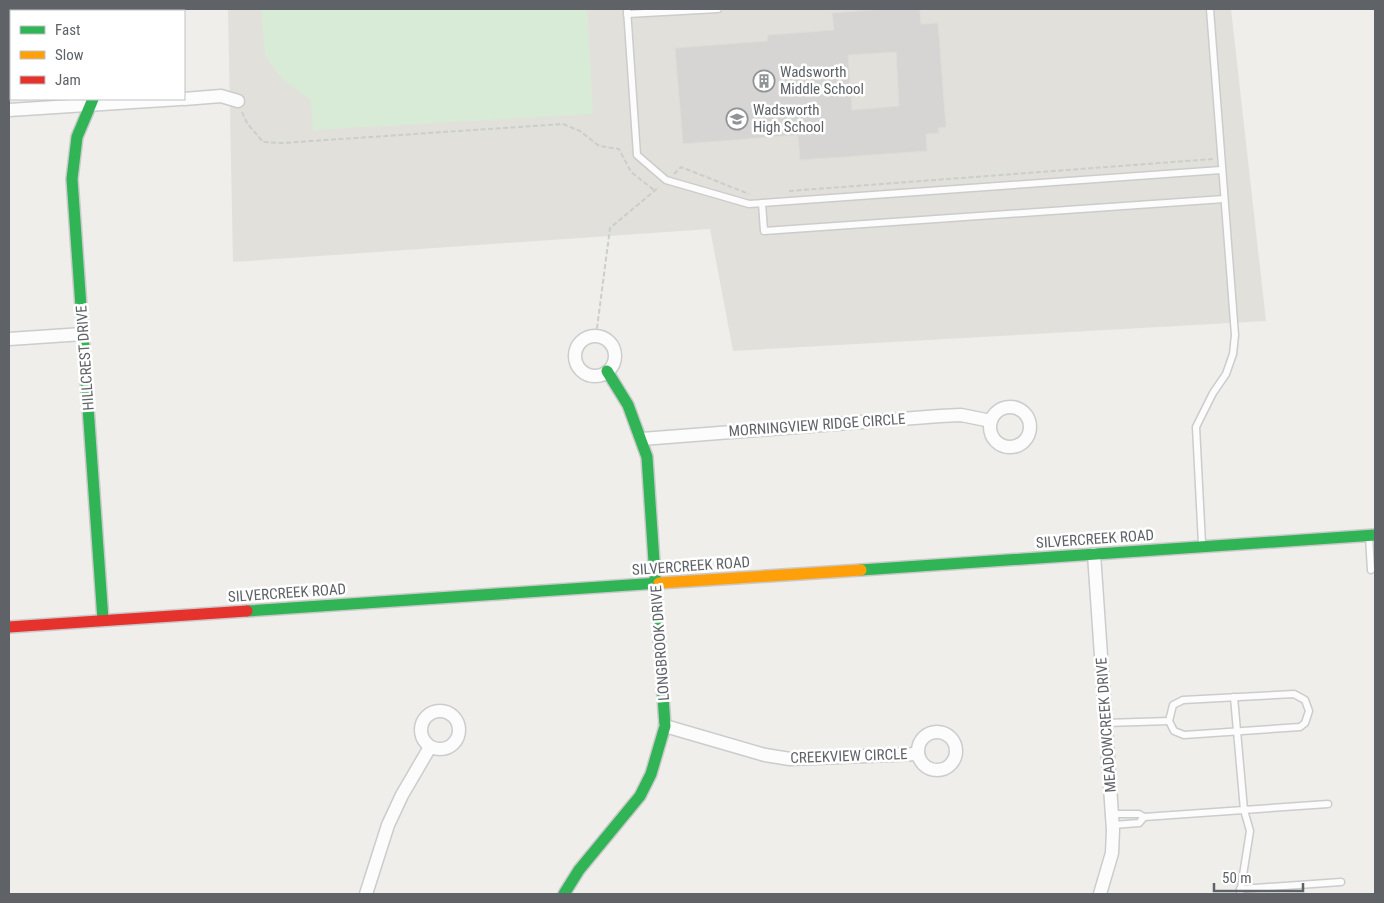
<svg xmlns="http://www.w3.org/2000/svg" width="1384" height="903" font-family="'Roboto Condensed',sans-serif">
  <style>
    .education { fill: #e2e0da }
    .green { fill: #d8ebd6 }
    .building { fill: #d6d5d3; stroke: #deddd9; fill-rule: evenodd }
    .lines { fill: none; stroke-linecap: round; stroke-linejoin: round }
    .lane-casing { stroke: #cbcccc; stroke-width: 9 }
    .street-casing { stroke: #cbcccc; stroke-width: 15 }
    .fast-casing { stroke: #cacacb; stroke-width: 14 }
    .slow-casing { stroke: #cacacb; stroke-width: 14 }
    .jam-casing { stroke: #cacacb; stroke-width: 14 }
    .path { stroke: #cacfcc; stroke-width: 2; stroke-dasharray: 5 2.5; stroke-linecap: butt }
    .lane { stroke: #fdfcfc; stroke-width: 6 }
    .street { stroke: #fdfcfc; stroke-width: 12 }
    .fast { stroke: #30b455; stroke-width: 11 }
    .slow { stroke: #ff9f0a; stroke-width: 11 }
    .jam { stroke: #e5322d; stroke-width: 11 }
    .labels { text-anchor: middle; stroke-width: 5; stroke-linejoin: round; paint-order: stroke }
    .poi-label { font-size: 15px; fill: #5f6368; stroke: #fff; text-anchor: start }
    .street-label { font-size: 15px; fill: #5f6368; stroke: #fff }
  </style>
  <rect width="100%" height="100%" fill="#efeeea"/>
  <!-- education -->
  <path class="education" d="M228 9H1231L1266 321 733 351 710 229 233 262Z"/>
  <!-- green -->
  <path class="green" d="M261 9H587L593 114 313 130 311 100 283 80 265 55Z"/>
  <!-- building -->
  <path class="building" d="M885 9H920L921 24 938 23 946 127 938 128 939 133 926 134 927 151 800 160 798 135 683 144 675 48 767 41 768 35 834 30 832 13ZM896 52 899 106 852 110 848 55Z"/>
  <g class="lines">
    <!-- lane casing -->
    <g class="lane-casing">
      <g id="lane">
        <path d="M627 9 637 155 666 180 749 204 1221 170"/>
        <path d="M627 14 718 9"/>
        <path d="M762 203 764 231 1224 199"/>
        <path d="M1369 537 1371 570"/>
        <path d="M1202 544 1196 427 1213 393 1226 374 1233 354 1235 335 1210 9"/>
        <path d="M1294 694 1305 700 1309 711 1305 723 1300 727 1184 735 1174 731 1169 721 1173 705 1183 700Z"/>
        <path d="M1234 697 1244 810 1250 831 1240 894"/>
        <path d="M1106 723 1169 721"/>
        <path d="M1112 814H1139L1144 817 1328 804"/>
        <path d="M1113 825 1139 823 1144 817"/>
        <path d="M1240 889 1341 882"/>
      </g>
    </g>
    <!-- street casing -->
    <g class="street-casing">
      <g id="street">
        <path d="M119 9V11"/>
        <path d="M184 99 221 96 238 101"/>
        <path d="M9 110 180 99"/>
        <circle cx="595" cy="356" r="20"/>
        <path d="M9 339 83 334"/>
        <circle cx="1010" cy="427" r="20"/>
        <path d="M642 439 940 416 961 415 991 421"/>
        <path d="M1094 554 1113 830 1112 853 1100 894"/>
        <circle cx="440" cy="730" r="19"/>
        <path d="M665 726 765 755 790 759 918 754"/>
        <circle cx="937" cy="751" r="19"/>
        <path d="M366 894 388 825 402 795 430 747"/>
      </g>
    </g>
    <!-- fast casing -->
    <g class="fast-casing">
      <g id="fast">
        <path d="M93 99 77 137 72 179 103 620"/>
        <path d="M861 570 1375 535"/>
        <path d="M247 611 659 583"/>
        <path d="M564 894 579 870 640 796 651 774 665 726 647 457 628 405 607 371"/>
      </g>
    </g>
    <!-- slow casing -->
    <g class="slow-casing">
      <path id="slow" d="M659 583 861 570"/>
    </g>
    <!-- jam casing -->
    <g class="jam-casing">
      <path id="jam" d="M9 627 247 611"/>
    </g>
    <!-- path -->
    <g class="path">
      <path d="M242 112 247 123 263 142 282 143 563 124 580 131 599 146 619 149 631 172 654 190"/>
      <path d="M674 174 681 167 749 194"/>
      <path d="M789 191 1213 159"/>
      <path d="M596 336 610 228 659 187"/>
    </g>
    <!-- lane -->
    <use href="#lane" class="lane"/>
    <!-- street -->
    <use href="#street" class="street"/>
    <!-- fast -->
    <use href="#fast" class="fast"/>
    <!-- slow -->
    <use href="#slow" class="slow"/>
    <!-- jam -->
    <use href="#jam" class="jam"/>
  </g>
  <!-- icons -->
  <defs>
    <g id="building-ring" transform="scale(1.125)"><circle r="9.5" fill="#fff" stroke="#919496" stroke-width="1.5"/><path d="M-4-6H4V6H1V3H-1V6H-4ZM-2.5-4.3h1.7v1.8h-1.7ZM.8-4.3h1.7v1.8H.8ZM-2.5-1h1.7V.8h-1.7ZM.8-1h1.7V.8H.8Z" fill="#919496"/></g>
    <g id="school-ring" transform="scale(1.125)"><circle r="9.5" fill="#fff" stroke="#919496" stroke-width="1.5"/><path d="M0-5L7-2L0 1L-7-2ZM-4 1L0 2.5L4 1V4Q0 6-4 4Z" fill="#919496"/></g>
  </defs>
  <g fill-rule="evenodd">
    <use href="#building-ring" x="764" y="81"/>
    <use href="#school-ring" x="737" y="119"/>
  </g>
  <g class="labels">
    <!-- poi labels -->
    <g class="poi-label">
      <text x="780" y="77">Wadsworth<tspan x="780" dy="17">Middle School</tspan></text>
      <text x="753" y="115">Wadsworth<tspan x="753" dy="17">High School</tspan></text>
    </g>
    <!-- street labels -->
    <g class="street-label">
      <text transform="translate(85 358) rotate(-94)" y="5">HILLCREST DRIVE</text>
      <text transform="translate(817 425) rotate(-4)" y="5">MORNINGVIEW RIDGE CIRCLE</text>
      <text transform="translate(1095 539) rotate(-4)" y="5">SILVERCREEK ROAD</text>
      <text transform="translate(691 566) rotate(-4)" y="5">SILVERCREEK ROAD</text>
      <text transform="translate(287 593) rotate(-4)" y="5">SILVERCREEK ROAD</text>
      <text transform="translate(660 643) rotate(-94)" y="5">LONGBROOK DRIVE</text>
      <text transform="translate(1106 725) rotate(-94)" y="5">MEADOWCREEK DRIVE</text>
      <text transform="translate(849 756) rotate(-2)" y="5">CREEKVIEW CIRCLE</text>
    </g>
  </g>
  <!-- border -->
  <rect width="1384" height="903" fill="none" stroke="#5f6368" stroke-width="20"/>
  <!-- legend -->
  <rect x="10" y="10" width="175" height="90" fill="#ffffff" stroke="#bfc1c3"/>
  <rect x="20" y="26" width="25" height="8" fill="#30b455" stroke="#bfc1c3"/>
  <text x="55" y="35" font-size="15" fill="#5f6368">Fast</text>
  <rect x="20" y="51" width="25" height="8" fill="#ff9f0a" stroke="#bfc1c3"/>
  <text x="55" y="60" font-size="15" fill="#5f6368">Slow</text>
  <rect x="20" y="76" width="25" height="8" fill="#e5322d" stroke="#bfc1c3"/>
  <text x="55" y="85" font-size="15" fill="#5f6368">Jam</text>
  <!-- scale -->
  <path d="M1214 883v8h89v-8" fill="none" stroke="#5f6368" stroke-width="2.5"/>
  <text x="1222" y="883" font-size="15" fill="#5f6368" stroke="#ffffff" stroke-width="4" paint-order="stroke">50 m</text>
</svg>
